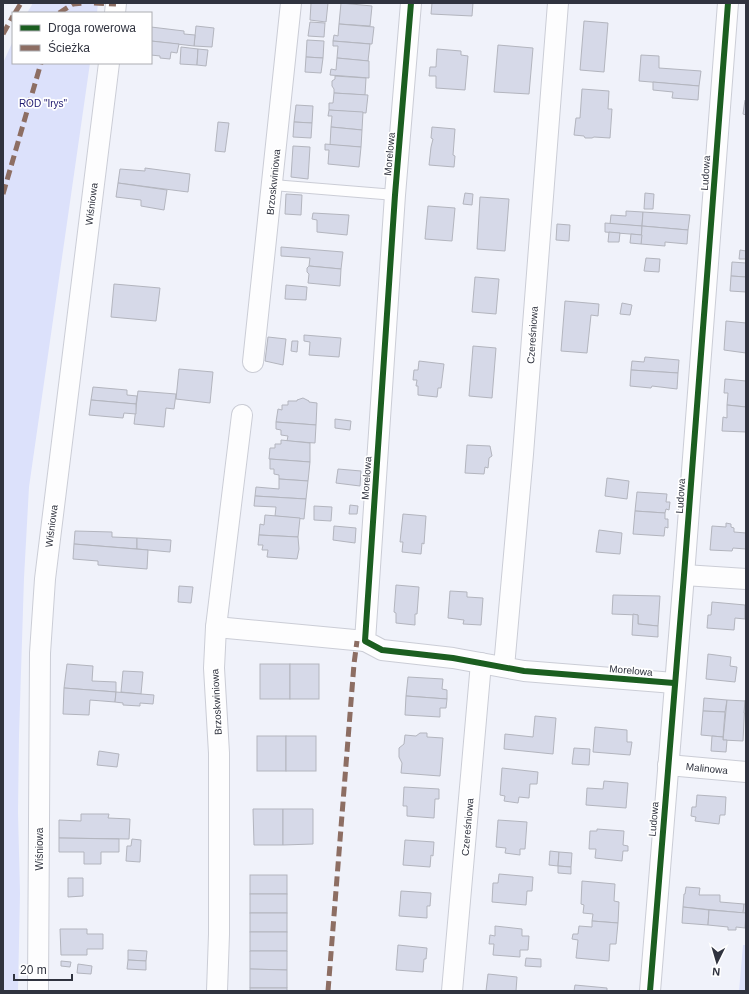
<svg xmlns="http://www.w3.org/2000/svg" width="749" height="994" font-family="Helvetica,sans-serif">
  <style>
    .green { fill: #dce1fb }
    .building { fill: #d6d9e8; stroke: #b3b5be }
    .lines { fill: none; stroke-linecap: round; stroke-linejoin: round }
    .lane-casing { stroke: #cbcdd6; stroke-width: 12 }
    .street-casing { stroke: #cbcdd6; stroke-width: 22 }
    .lane { stroke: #fdfdfe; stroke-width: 10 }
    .street { stroke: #fdfdfe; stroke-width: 20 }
    .quiet { stroke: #8d6e63; stroke-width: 5; stroke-dasharray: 10 5; stroke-linecap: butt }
    .cycleway-casing { stroke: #fff; stroke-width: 8 }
    .cycleway { stroke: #1b5e20; stroke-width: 6 }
    .labels { text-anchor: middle; stroke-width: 3.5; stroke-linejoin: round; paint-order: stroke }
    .park-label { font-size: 10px; fill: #1f1a70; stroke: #fff }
    .street-label { font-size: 10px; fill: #30333f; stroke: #fff }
  </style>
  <rect width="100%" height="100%" fill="#f0f2fa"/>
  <!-- green -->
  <g class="green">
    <path d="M33 3H98L97 13H27Z"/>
    <path d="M13 41V63H90L29 487 24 578 19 735 18 813 20 893 18 991H3V63Z"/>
    <path d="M743 945H746V991H739Z"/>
  </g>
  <!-- building -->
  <g class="building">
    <path d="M311 3H328L326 22 310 20Z"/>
    <path d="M341 3 372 6 370 26 339 24Z"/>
    <path d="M432 3H473L472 16 431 14Z"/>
    <path d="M584 21 608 23 604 72 580 70Z"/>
    <path d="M310 22 325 23 324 37 308 36Z"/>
    <path d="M339 24 374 27 372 44 333 41 334 35 338 36Z"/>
    <path d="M196 26 214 28 212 47 194 46Z"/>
    <path d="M151 27 184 31V34L195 35 194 46 151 41Z"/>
    <path d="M307 40 324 41 323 58 306 57Z"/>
    <path d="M151 41 179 44 177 53 171 52 170 59 160 58V56L151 55Z"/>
    <path d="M333 41 370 44 368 61 337 58 338 46H333Z"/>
    <path d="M498 45 533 48 529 94 494 92Z"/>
    <path d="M181 47 198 49 197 65 180 64Z"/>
    <path d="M198 49 208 50 206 66 197 65Z"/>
    <path d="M437 49 461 51V55L468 56 465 90 436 88V76H429L430 67H436Z"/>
    <path d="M641 55 659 56V68L701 71 699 86 639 81Z"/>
    <path d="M306 57 323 58 321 73 305 72Z"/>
    <path d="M337 58 369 61V78L330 75 331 69 336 70Z"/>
    <path d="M335 76 366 78 365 95 334 93V89L332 86V81L335 79Z"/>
    <path d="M653 82 699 86 698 100 672 98 673 92 653 90Z"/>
    <path d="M582 89 609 91 608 109H612L610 138 594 137 592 138H585L584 136 574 135 576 118H580Z"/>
    <path d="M334 93 368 95 366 113 329 110V103H333Z"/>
    <path d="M745 100H746V115L743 114Z"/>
    <path d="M296 105 313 106 312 123 294 122Z"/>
    <path d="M329 110 363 112 362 130 331 127 332 116H328Z"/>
    <path d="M218 122 229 123 225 152 215 151Z"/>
    <path d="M294 122 312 123 311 138 293 137Z"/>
    <path d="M331 127 362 130 361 147 330 145Z"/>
    <path d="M432 127 455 129 453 155 455 156 454 167 429 165 431 147 433 139 431 138Z"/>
    <path d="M325 144 361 147 359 167 328 164 329 150H325Z"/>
    <path d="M293 146 310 147 308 179 291 177Z"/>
    <path d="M145 168 190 174 188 192 118 183 120 169 145 171Z"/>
    <path d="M118 183 167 190 164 210 141 206V200L116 197Z"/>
    <path d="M465 193 473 194 472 205 463 204Z"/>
    <path d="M645 193 654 194 653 209H644Z"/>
    <path d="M286 194 302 195 301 215 285 214Z"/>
    <path d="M480 197 509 199 505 251 477 249Z"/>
    <path d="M428 206 455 208 452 241 425 239Z"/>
    <path d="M626 211 643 212 642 226 610 224 611 215 626 216Z"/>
    <path d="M643 212 690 215 688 230 642 226Z"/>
    <path d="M313 213 349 215 347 235 317 232V220L312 219Z"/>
    <path d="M605 223 642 226V235L605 232Z"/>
    <path d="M557 224 570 225 569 241 556 240Z"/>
    <path d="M642 226 688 230 687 244 665 242V246L641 244Z"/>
    <path d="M609 232 620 233 619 242H608Z"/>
    <path d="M631 234 642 235 641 244 630 243Z"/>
    <path d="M281 247 343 252 341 269 309 266 310 258 281 256Z"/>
    <path d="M740 250 746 251V259H739Z"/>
    <path d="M646 258 660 259 659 272 644 271Z"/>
    <path d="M732 262 746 263V277L731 276Z"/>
    <path d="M309 266 341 269 340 286 308 283 309 274 307 272V268Z"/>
    <path d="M731 276 746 277V292L730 291Z"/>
    <path d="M475 277 499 279 496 314 472 312Z"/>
    <path d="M114 284 160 288 156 321 111 317Z"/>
    <path d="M286 285 307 287 306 300 285 299Z"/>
    <path d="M565 301 599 304 598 316 591 315 587 353 561 351Z"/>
    <path d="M622 303 632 305 630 315 620 314Z"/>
    <path d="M726 321 746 323V353L724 350Z"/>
    <path d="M304 335 341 338 339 357 309 355 310 342 304 341Z"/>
    <path d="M268 337 286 339 283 365 265 361Z"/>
    <path d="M292 341H298L297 352 291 351Z"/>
    <path d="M473 346 496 348 492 398 469 396Z"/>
    <path d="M645 357 679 360 678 373 631 370 632 361 644 362Z"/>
    <path d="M419 361 444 364 441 388H438L437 397 418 395V386H416L417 380H413L414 370H418Z"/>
    <path d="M179 369 213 372 210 403 176 399Z"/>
    <path d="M631 370 678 373 677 389 652 386 651 388 630 386Z"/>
    <path d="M725 379 746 381V407L727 405 728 393H724Z"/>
    <path d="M93 387 127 390V395L137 396 136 404 91 400Z"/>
    <path d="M138 391 176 394 174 409 166 408 164 427 134 424Z"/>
    <path d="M303 398 309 401V402L317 403 316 425 276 422 278 409 282 410V405H288V401H297V400Z"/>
    <path d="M91 400 136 404V414L124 413 123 418 89 415Z"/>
    <path d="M727 405 746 407V432L722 431 723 417 727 418Z"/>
    <path d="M335 419 351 421 350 430 335 428Z"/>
    <path d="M276 422 316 425 315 443 287 441 288 436 281 435V430L276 429Z"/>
    <path d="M281 440 310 443V462L269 459 270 448H275V444H281Z"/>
    <path d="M467 445 490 446 492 456 489 458 488 468 485 467 484 474 465 473Z"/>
    <path d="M270 459 310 462 308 481 279 479V475L274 474V469H270Z"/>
    <path d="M338 469 361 471 360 486 336 483Z"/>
    <path d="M607 478 629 481 627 499 605 496Z"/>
    <path d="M279 479 308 481 306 499 255 496 256 487 279 489Z"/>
    <path d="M637 492 667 494 666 502H670L669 510 666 509 665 513 635 511Z"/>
    <path d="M255 496 306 499 304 519 275 516 276 507 254 506Z"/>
    <path d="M350 505 358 506 357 514H349Z"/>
    <path d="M314 506 332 507 331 521 314 520Z"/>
    <path d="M635 511 665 513V519H668V528L665 527 664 536 633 534Z"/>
    <path d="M403 514 426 516 424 544 422 543 421 554 402 552 403 542H400Z"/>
    <path d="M265 515 300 518 298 537 259 535 260 524 264 525Z"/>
    <path d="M726 523 731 524V527L734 528V532L746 533V549L733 548 732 551 710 550 712 526 726 527Z"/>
    <path d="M334 526 356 528 355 543 333 540Z"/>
    <path d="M599 530 622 533 620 554 596 552Z"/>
    <path d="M75 531 112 532V537L137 538V549L74 544Z"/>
    <path d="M259 535 298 537 299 549 297 559 267 557 268 550H262L263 545H258Z"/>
    <path d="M137 538 171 540 170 552 137 549Z"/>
    <path d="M74 544 148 550 147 569 98 565V561L73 559Z"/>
    <path d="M396 585 419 587 417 614H415V625L396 623V613L394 612Z"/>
    <path d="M179 586 193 587 191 603 178 602Z"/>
    <path d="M450 591 467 592V597L483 598 481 625 463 624 464 620 448 618Z"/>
    <path d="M613 595 660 596 658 626 638 624V615L612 614Z"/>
    <path d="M712 602 745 605V619L735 618 734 630 707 628 708 615H711Z"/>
    <path d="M633 614 638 615V624L658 626V637L632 635Z"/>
    <path d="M708 654 731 657 730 666 737 667 735 682 706 679Z"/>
    <path d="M67 664 93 666 92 681 116 682V692L64 688Z"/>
    <rect x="260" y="664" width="30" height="35"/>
    <rect x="290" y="664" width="29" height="35"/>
    <path d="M123 671 143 672 141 694 121 692Z"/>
    <path d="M408 677 443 679 442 689 447 690V699L406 696Z"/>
    <path d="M64 688 116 692 115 702 90 700 89 715 63 714Z"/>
    <path d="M116 692 154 695 153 704 140 703V706L123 705V703L115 702Z"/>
    <path d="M406 696 447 699 446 708H440V717L405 715Z"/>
    <path d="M704 698 727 700 725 712 703 711Z"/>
    <path d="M727 700 745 701 743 741 723 740Z"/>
    <path d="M745 700H746V714L744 713Z"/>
    <path d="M703 711 725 712 723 737 701 735Z"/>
    <path d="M535 716 556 718 553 754 504 749 505 734 533 737Z"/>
    <path d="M595 727 627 730V742H632L630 755 593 752Z"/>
    <path d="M420 733H427V737L443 738 440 776 401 773 402 763 399 757V748L404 744 405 735 416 736Z"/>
    <rect x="257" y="736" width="29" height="35"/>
    <rect x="286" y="736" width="30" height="35"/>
    <path d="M712 736 723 737V740H727L726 752 711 751Z"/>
    <path d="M574 748 590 749 589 765 572 764Z"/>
    <path d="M99 751 119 754 117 767 97 765Z"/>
    <path d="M502 768 538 772 537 784H530L529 798 519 797 518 803 504 801 505 796 500 795Z"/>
    <path d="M604 781 628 783 626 808 586 805 587 788 603 789Z"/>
    <path d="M404 787 439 789V799H435L434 818 407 816V806H403Z"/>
    <path d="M697 795 726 797 725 815H720L719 824 695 821 696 817 691 816 692 807H696Z"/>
    <path d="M253 809H283V845H254Z"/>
    <path d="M283 809H313V844L283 845Z"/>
    <path d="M81 814H109L108 818 130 819 129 839 59 838V820L81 821Z"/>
    <path d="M498 820 527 822 525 849H520V855L505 853 506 848 496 847Z"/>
    <path d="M597 829 624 831 623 845 628 846V851H623L622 861 595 858 596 849H589L590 831H597Z"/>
    <path d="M59 838 119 839V852H101V864H84V852H59Z"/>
    <path d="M132 839 141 840 140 862 126 861 127 846H131Z"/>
    <path d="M405 840 434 842 433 856 431 855 430 867 403 865Z"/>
    <path d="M550 851 559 852 558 866 549 865Z"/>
    <path d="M559 852 572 853 571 867 558 866Z"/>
    <path d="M558 866 571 867V874L558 873Z"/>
    <path d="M499 874 533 877 532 891H527L526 905 492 902 493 883H498Z"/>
    <rect x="250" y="875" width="37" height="19"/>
    <path d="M68 878H83V896L68 897Z"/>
    <path d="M582 881 615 884 614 901 619 902 618 923 592 921 593 914 583 913 584 905 581 904Z"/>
    <path d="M686 887 700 888 699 895H720V902L744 904 743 913 683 907 684 894H685Z"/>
    <path d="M401 891 431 893 430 906H427V918L399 916Z"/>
    <rect x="250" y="894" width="37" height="19"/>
    <path d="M744 904H746V913H743Z"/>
    <path d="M683 907 709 910 708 925 682 923Z"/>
    <path d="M709 910 746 913 745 928 736 927V930H728V927L708 925Z"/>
    <rect x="250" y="913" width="37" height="19"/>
    <path d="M592 921 618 923 616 944H610L609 961 576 958 578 940 572 939 573 934H578L579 926 592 927Z"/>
    <path d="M495 926 522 929V936H529L528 950H520V957L493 955 494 944H489L490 935 495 936Z"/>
    <path d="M60 929H87V934H103V949H87V955H61Z"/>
    <rect x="250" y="932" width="37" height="19"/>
    <path d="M398 945 427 948 426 959H424L423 972 396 970Z"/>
    <path d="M128 950 147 951 146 961 128 960Z"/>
    <path d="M250 951H287V970L250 969Z"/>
    <path d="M526 958 541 959V967L525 966Z"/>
    <path d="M128 960 146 961V970L127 969Z"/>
    <path d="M61 961 71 962 70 967 61 966Z"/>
    <path d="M78 964 92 966 91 974 77 973Z"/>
    <path d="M250 969 287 970V988H250Z"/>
    <path d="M488 974 517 977 516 991H486Z"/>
    <path d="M575 985 607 988V991H574Z"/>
    <rect x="250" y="988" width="37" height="3"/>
  </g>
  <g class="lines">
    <!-- lane casing -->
    <g class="lane-casing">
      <path id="lane" d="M273 185 395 195"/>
    </g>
    <!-- street casing -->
    <g class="street-casing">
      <g id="street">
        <path d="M411 3 395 195 365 641 382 650 453 658 524 671 674 683"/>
        <path d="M115 13 116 3"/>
        <path d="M253 362 291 3"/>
        <path d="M684 575 746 579"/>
        <path d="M216 627 365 641"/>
        <path d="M504 667 523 454 558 3"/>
        <path d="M668 765 746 772"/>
        <path d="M38 991 40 653 45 579 109 63"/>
        <path d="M217 991 219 934V753L214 668 216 627 242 415"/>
        <path d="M452 991 481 663"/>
        <path d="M650 991 684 575 728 3"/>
      </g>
    </g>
    <!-- lane -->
    <use href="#lane" class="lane"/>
    <!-- street -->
    <use href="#street" class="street"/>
    <!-- quiet -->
    <g class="quiet">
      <path d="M94 3 116 4"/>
      <path d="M15 13 21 3"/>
      <path d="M59 13 73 4 85 3"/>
      <path d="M3 34 13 16"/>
      <path d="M3 194 41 63"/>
      <path d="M328 991 354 664 357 641"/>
    </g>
    <!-- cycleway casing -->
    <g class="cycleway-casing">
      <g id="cycleway">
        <path d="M411 3 395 195 365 641 382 650 453 658 524 671 674 683"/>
        <path d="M650 991 684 575 728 3"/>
      </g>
    </g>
    <!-- cycleway -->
    <use href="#cycleway" class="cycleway"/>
  </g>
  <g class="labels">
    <!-- park labels -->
    <g class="park-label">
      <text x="43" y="107">ROD "Irys"</text>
    </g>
    <!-- street labels -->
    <g class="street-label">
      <text transform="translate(389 154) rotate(-85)" y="4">Morelowa</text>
      <text transform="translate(705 173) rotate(-86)" y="4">Ludowa</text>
      <text transform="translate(273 182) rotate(-84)" y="4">Brzoskwiniowa</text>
      <text transform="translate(91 204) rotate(-83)" y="4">Wiśniowa</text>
      <text transform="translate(532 335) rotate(-86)" y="4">Czereśniowa</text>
      <text transform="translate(366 478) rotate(-86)" y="4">Morelowa</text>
      <text transform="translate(680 496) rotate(-86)" y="4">Ludowa</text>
      <text transform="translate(51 526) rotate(-83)" y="4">Wiśniowa</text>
      <text transform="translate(631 670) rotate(5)" y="4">Morelowa</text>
      <text transform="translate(216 702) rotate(-93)" y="4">Brzoskwiniowa</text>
      <text transform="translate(707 768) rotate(6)" y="4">Malinowa</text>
      <text transform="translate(653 819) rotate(-85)" y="4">Ludowa</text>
      <text transform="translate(467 827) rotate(-85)" y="4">Czereśniowa</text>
      <text transform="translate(39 849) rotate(-90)" y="4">Wiśniowa</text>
    </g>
  </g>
  <!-- border -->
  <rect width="749" height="994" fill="none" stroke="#30333f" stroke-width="8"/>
  <!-- legend -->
  <rect x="12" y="12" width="140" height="52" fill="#ffffff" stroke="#acadb2"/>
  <rect x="20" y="25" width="20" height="6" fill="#1b5e20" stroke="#acadb2"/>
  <text x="48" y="32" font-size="12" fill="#30333f">Droga rowerowa</text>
  <rect x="20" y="45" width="20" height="6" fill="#8d6e63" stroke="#acadb2"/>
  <text x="48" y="52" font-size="12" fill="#30333f">Ścieżka</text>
  <!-- north arrow -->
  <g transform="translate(717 962) rotate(185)" stroke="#ffffff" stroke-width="3" paint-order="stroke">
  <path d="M0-3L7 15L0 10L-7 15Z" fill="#30333f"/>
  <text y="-6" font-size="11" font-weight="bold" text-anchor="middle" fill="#30333f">N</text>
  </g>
  <!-- scale -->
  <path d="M14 974v6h58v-6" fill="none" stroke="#30333f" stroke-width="2"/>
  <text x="20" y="974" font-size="12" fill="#30333f" stroke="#ffffff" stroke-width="3" paint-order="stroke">20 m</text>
</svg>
